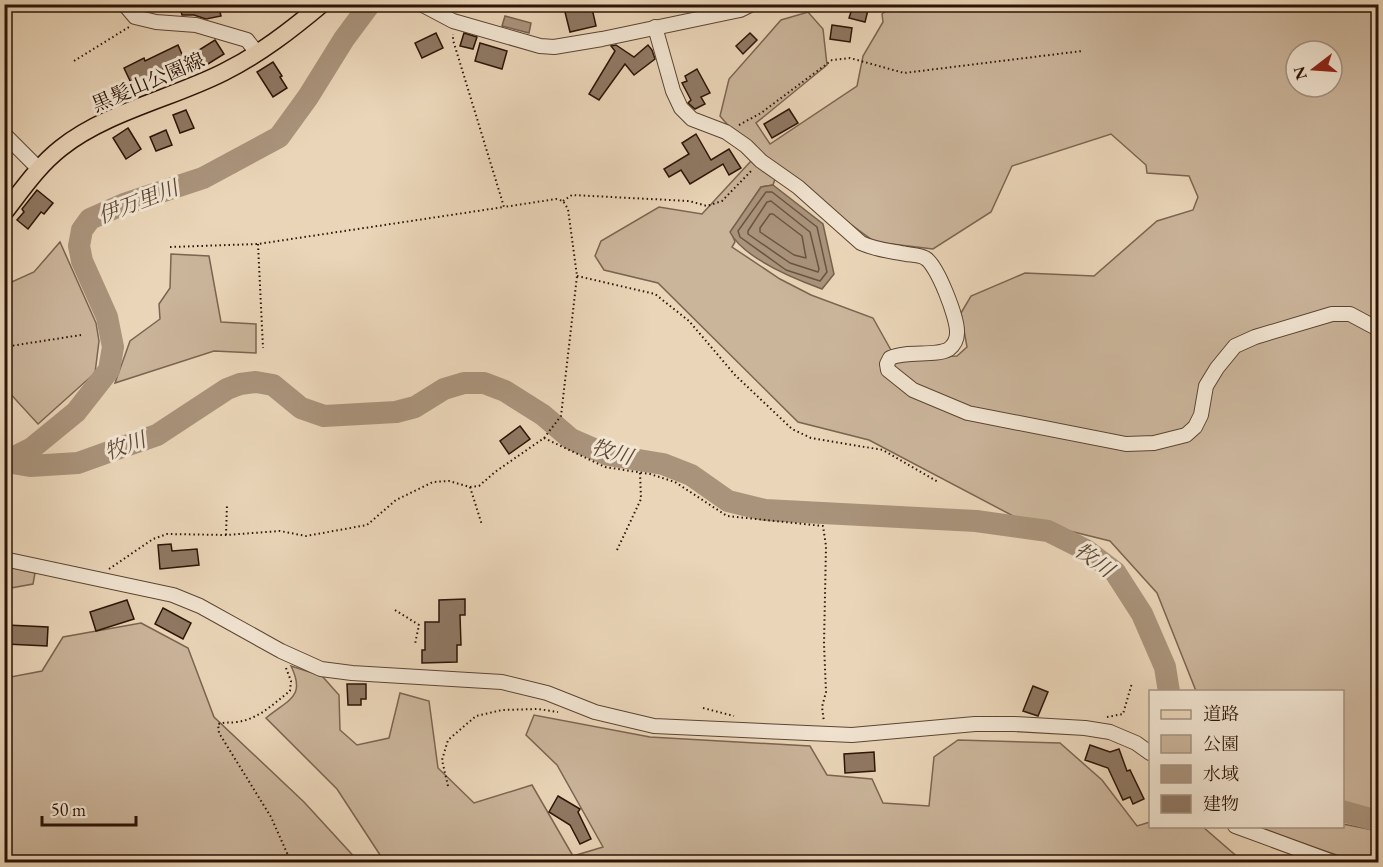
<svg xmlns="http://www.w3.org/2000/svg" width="1383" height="867" font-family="'EB Garamond','Noto Serif JP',serif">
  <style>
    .green { fill: #cab49a; stroke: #7b6450; stroke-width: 1.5; fill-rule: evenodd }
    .water { fill: #a9937b; stroke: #77604c; stroke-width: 1.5 }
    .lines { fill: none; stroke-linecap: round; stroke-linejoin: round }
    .shore { stroke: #6a5440; stroke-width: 1.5 }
    .river { stroke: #a9937b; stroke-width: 22 }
    .building { fill: #8f7863; stroke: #2c1406; stroke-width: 1.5 }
    .minor-casing { stroke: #5c4432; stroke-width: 16 }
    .major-casing { stroke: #2c1406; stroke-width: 19 }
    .path { stroke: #2c1406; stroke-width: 2; stroke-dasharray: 1.5 3; stroke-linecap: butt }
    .minor { stroke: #f1e4d1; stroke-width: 14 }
    .major { stroke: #ead5b8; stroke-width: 16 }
    .labels { text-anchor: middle; stroke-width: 6; stroke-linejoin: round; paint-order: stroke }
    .street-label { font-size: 20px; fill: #2c1406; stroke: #f1e4d1 }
    .water-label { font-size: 21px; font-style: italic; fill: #5e4735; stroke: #f1e4d1 }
  </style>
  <rect width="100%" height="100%" fill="#ead5b8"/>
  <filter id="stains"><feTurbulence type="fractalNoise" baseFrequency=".00333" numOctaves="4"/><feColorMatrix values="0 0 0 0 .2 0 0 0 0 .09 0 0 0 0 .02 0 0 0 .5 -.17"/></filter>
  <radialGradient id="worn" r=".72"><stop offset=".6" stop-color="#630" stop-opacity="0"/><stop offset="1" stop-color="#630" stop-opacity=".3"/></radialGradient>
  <!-- green -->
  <g class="green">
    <path d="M894 5H1378V811L1343 803 1342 692 1196 691 1157 593 1110 541 1017 518 869 440 798 422 658 283 604 270 595 256 601 241 659 207 702 214 751 161 775 179 773 185 761 187 731 231 735 242 732 247 780 279 811 295 873 318 896 359 957 356 967 347 961 313 971 296 1025 273 1094 276 1157 221 1193 210 1198 197 1189 176 1147 173 1146 165 1111 134 1012 166 991 212 933 249 875 242 751 152 720 116 729 79 781 20 808 12 823 29 827 65 756 123 770 144 857 86 863 56 883 22 882 14ZM1296 51H1332V87H1296Z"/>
    <path d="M60 242 96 323 99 341 95 373 38 424 6 389 5 390V345L8 343 5 333V285L34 272Z"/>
    <path d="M171 254 209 256 221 322 256 324V353L214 351 115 383 130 341 160 319 159 304 170 288Z"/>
    <path d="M5 566 35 573 33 584 5 589Z"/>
    <path d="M141 623 188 648 214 717 304 802 359 862H5V678L42 671 63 637Z"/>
    <path d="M291 666 322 676 339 695 340 730 357 745 389 738 400 693 429 701 438 768 474 803 532 785 573 856 603 847 557 765 526 735 534 715 650 737 810 746 827 775 872 779 883 803 929 806 934 757 958 740 1060 743 1102 780 1137 826 1150 822V826L1203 827 1240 859 1253 862H388L384 861 337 789 266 718C289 699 306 697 291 666Z"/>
    <path d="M1343 824 1378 831V862H1352L1345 858 1256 827 1342 826Z"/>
  </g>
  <!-- water -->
  <g class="water">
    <path d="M505 16 531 23 529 33 502 26Z"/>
    <path d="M773 185 823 224 834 274 822 289C795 279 743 258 730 232L761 187Z"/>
  </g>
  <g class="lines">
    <!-- shore -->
    <g class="shore">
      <path d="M766 192H772L817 227 827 272 820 281 786 270 740 237 738 231Z"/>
      <path d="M771 201 810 232 819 269 818 272 790 263 748 234V231L767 202Z"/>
      <path d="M770 214H773L802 236 806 258 794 255 760 232V228Z"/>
    </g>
    <!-- river -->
    <g class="river">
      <path d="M4 462 32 448 76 412 109 370 113 347 107 317 82 261 79 246 82 230 90 219 124 204 203 178 279 137 308 97 344 39 370 4"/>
      <path d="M7 462 30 466 78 463 117 449 157 435 227 389 240 384 256 382 273 385 301 408 324 416 396 412 415 407 444 389 464 383H484L505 391 543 415 571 439 608 455 663 464 691 475 728 501 765 510 976 521 1048 531 1086 550 1115 572 1142 614 1165 667 1169 692"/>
      <path d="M1342 811 1378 821"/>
    </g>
  </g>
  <!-- building -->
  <g class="building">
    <path d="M179 4H218L221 16 206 19 194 15H182Z"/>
    <path d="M563 4H591L596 26 570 32Z"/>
    <path d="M853 6 868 10 865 22 849 18Z"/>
    <path d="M832 25 852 28 850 42 830 39Z"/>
    <path d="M436 33 443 48 422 58 415 43Z"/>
    <path d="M464 33 477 37 473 49 460 46Z"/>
    <path d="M750 33 757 40 743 54 736 46Z"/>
    <path d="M215 40 224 54 200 69 191 55Z"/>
    <path d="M480 43 507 51 502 69 475 61Z"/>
    <path d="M178 45 184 59 163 69 164 72 133 87 124 68 144 58 145 61Z"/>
    <path d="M616 45 634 57 648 45 652 50 655 59 634 75 625 64 599 100 589 94 615 51 611 46Z"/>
    <path d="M273 62 282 76 280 77 287 88 273 97 257 72Z"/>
    <path d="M697 69 710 93 701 97 705 104 695 109 688 103 691 100 682 83 687 81 685 76Z"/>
    <path d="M789 109 798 123 772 138 764 124Z"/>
    <path d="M186 110 194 128 180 133 173 115Z"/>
    <path d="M128 128 141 149 126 159 113 138Z"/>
    <path d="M166 130 172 145 156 151 150 137Z"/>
    <path d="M696 134 711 160 729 149 741 168 729 175 723 164 690 184 681 170 669 177 664 169 689 154 682 143Z"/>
    <path d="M37 190 53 203 44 214 41 212 28 229 17 220 24 212 22 209Z"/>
    <path d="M520 426 530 439 509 454 500 441Z"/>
    <path d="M171 544 172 551 197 549 199 565 160 569 158 545Z"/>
    <path d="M465 599V615H460L461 645H457V662L422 663V650H425V622H439V600Z"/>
    <path d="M127 600 134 619 96 631 90 612Z"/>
    <path d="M163 608 191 623 183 639 155 624Z"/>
    <path d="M7 625 48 627 47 646 6 644Z"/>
    <path d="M347 684H366V699H361V705H348Z"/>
    <path d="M1033 686 1048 692 1038 716 1023 711Z"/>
    <path d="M1090 745 1110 752 1119 749 1127 771 1130 770 1144 799 1133 804 1130 797 1123 800 1108 768 1085 760Z"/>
    <path d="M874 752 875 771 845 773 844 754Z"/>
    <path d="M558 796 580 809 578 812 591 839 580 844 570 825 549 812Z"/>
  </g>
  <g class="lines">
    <!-- minor casing -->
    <g class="minor-casing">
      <g id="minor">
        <path d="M124 4 135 17 156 22 196 25 247 40 257 53"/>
        <path d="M421 4 453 21 540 46 554 47 602 39 740 10 752 4"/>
        <path d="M655 27 673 91 681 108 692 119 726 132 746 146 761 161 798 187 861 243C876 250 891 251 906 254 912 255 920 255 925 258 937 264 958 319 957 333 957 339 954 345 949 349 936 357 907 350 890 358L887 364 888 370 913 390 968 413 1126 444 1154 443 1186 435 1195 427 1201 415 1206 386 1217 368 1235 346 1255 337 1332 314H1350L1378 329"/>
        <path d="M4 134 38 168"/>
        <path d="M4 559 173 595 200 606 281 651 321 669 352 673 502 682 547 693 595 712 654 726 852 735 975 724H1014L1085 728 1110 732 1136 743 1150 753"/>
        <path d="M1235 826 1333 862"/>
      </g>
    </g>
    <!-- major casing -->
    <g class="major-casing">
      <path id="major" d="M4 213C22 190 38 166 61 148 106 112 173 98 224 72 260 54 291 30 322 4"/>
    </g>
    <!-- path -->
    <g class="path">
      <path d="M74 61 129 27"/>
      <path d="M739 125 761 113 832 60 850 58 904 73 1082 51"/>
      <path d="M563 201 572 195 689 201 707 206 722 201 753 169"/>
      <path d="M258 244 263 348"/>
      <path d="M170 247 258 244 504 207"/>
      <path d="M577 276 655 294 689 321 735 375 792 429 811 438 883 450 938 482"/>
      <path d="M4 347 81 335"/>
      <path d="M544 438 605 467 650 474 675 482 727 516 823 526 826 546 824 644 826 692 822 707 824 722"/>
      <path d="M470 487 482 525"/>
      <path d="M226 535 227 504"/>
      <path d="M617 550 641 499 640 472"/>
      <path d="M109 569 153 539 167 534 226 535 280 531 306 536 367 525 396 500 433 482 449 481 470 487 479 486 495 472 544 438 561 416 577 276 568 209 563 201 556 199 504 207 453 40V34"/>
      <path d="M395 610 419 625 415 644"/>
      <path d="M286 668 291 681 290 691C273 704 259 719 237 722 230 723 225 722 218 724L219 733 271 817 291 862"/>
      <path d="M703 708 734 716"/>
      <path d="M1107 717 1123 714 1132 683"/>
      <path d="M448 786 442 760 448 740 476 716 502 710 538 709 558 712"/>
    </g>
    <!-- minor -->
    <use href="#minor" class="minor"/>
    <!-- major -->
    <use href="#major" class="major"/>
  </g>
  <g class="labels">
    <!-- street labels -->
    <g class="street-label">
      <text transform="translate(148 82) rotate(-23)" y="7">黒髪山公園線</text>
    </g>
    <!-- water labels -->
    <g class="water-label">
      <text transform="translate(138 202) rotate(-21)" y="7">伊万里川</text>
      <text transform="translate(125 446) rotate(-20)" y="7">牧川</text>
      <text transform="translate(612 452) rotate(16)" y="7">牧川</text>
      <text transform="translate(1094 560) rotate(36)" y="7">牧川</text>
    </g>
  </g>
  <!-- margin -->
  <rect width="1383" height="867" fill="none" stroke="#ead5b8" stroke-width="24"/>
  <rect x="6" y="6" width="1371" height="855" fill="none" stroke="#2c1406" stroke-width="3"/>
  <rect x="12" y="12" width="1359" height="843" fill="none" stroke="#2c1406" stroke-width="1.5"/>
  <!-- legend -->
  <rect x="1149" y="690" width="195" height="138" fill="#f1e4d1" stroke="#a29180" stroke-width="1.5"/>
  <rect x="1161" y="710" width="30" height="9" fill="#ead5b8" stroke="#a29180" stroke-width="1.5"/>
  <text x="1203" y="720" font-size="18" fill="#2c1406">道路</text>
  <rect x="1161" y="735" width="30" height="18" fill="#cab49a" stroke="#a29180" stroke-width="1.5"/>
  <text x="1203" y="750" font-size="18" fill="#2c1406">公園</text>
  <rect x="1161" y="765" width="30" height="18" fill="#a9937b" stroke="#a29180" stroke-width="1.5"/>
  <text x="1203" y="780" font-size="18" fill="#2c1406">水域</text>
  <rect x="1161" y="795" width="30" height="18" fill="#8f7863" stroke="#a29180" stroke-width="1.5"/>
  <text x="1203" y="810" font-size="18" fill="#2c1406">建物</text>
  <!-- north arrow -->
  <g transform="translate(1314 69) rotate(253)"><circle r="28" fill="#f1e4d1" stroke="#a29180" stroke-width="1.5"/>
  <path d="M0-4.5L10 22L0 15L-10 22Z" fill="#8f2418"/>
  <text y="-9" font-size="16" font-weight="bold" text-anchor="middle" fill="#2c1406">N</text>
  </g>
  <!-- scale -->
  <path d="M42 816v9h94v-9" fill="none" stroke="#2c1406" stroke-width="3"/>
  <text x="51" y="816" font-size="18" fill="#2c1406" stroke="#f1e4d1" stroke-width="4.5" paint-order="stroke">50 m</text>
  <rect width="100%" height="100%" filter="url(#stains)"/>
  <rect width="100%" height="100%" fill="url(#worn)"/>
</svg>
